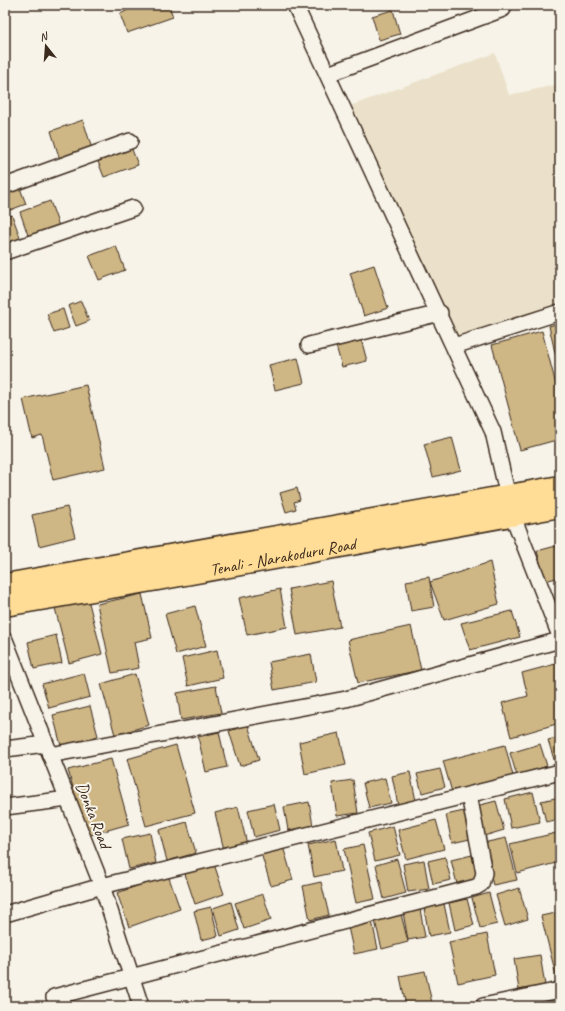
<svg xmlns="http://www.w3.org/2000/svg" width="565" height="1011" font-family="Caveat,sans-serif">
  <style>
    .built { fill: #ebe1ca }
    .building { fill: #ceb685; stroke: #3b2a1e }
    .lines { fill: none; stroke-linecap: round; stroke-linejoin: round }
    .street-casing { stroke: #3b2a1e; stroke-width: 18 }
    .primary-casing { stroke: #3b2a1e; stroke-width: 25 }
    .street { stroke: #f7f3e8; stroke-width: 15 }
    .primary { stroke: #ffdd96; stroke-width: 22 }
    .labels { text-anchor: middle; stroke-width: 4; stroke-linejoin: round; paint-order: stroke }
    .street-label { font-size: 17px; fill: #3b2a1e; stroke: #f7f3e8 }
  </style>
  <rect width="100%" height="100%" fill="#f7f3e8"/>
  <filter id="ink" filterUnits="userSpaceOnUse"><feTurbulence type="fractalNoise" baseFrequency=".025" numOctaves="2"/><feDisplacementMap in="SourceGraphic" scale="8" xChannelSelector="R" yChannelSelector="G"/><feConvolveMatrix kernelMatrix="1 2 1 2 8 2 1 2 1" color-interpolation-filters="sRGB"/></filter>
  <g filter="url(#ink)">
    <!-- built -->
    <path class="built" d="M495 53 509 95 560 84V305L457 337 350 106Z"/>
    <!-- building -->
    <g class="building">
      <path d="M138 5H169L173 17 127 33 120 14Z"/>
      <path d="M393 10 400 34 379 40 372 16Z"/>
      <path d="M83 120 92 149 60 160 51 131Z"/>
      <path d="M131 147 138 165 104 177 97 159Z"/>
      <path d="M20 188 26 204 5 212V194Z"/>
      <path d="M50 201 60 229 30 241 20 212Z"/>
      <path d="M12 215 22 243 5 249V217Z"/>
      <path d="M116 246 125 270 99 280 89 256Z"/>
      <path d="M374 265 388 308 364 316 350 273Z"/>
      <path d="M81 301 89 321 76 326 68 306Z"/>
      <path d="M63 309 69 328 54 333 47 314Z"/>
      <path d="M560 323V375L549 326Z"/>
      <path d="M542 331 560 400V439L520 450 492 345Z"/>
      <path d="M361 339 367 361 342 367 336 346Z"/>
      <path d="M298 358 304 383 275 390 269 365Z"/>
      <path d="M86 385 105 468 53 480 42 435 32 438 23 399Z"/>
      <path d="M452 437 461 470 433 477 424 444Z"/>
      <path d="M297 488 300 500 294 502 296 509 286 512 280 493Z"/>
      <path d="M67 507 75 537 39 546 32 515Z"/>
      <path d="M556 546 560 561V577L545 581 537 551Z"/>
      <path d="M490 562 499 604 444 620 430 582Z"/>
      <path d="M429 577 434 607 411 611 406 581Z"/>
      <path d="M331 581 340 627 297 635 289 589Z"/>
      <path d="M280 589 287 627 247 635 239 598Z"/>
      <path d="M142 594 152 638 134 642 139 668 112 673 97 604Z"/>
      <path d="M87 595 102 654 69 663 54 604Z"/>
      <path d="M195 606 206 646 176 654 165 614Z"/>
      <path d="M512 611 520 637 470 650 461 623Z"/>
      <path d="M411 626 421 670 358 683 348 640Z"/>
      <path d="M56 635 62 663 34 669 28 642Z"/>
      <path d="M217 650 223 678 188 686 182 658Z"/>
      <path d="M311 654 316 682 274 690 269 662Z"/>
      <path d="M559 663 560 723 511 737 502 703 528 696 522 673Z"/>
      <path d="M84 673 90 697 49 708 42 684Z"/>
      <path d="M135 674 149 725 115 735 101 684Z"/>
      <path d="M216 686 221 713 181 720 177 693Z"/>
      <path d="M90 706 98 736 61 746 53 715Z"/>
      <path d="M248 725 259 760 240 766 229 731Z"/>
      <path d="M219 732 227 767 206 772 198 737Z"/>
      <path d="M339 733 346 765 305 774 299 742Z"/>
      <path d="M560 737V765L556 766 548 740Z"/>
      <path d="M540 744 547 766 517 776 510 753Z"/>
      <path d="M176 745 195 813 146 826 127 759Z"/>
      <path d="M505 745 513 776 452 792 443 761Z"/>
      <path d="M111 759 129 824 87 836 68 770Z"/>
      <path d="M440 769 445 787 422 793 417 774Z"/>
      <path d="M410 772 416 801 398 805 392 776Z"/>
      <path d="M385 778 391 803 369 808 363 783Z"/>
      <path d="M353 780 358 813 337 816 332 783Z"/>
      <path d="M533 792 540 822 511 828 505 799Z"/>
      <path d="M560 797V819L546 822 541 801Z"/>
      <path d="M496 801 504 830 484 836 476 806Z"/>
      <path d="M309 802 313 826 288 830 284 807Z"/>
      <path d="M274 804 280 830 254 837 248 810Z"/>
      <path d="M238 807 247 844 224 850 215 813Z"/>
      <path d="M464 811 470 839 452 843 446 815Z"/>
      <path d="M436 820 444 849 406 859 398 830Z"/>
      <path d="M187 822 196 853 167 861 159 830Z"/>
      <path d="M393 826 400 855 375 861 368 833Z"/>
      <path d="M560 832V862L517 873 510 844Z"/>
      <path d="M150 833 156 863 129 869 122 839Z"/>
      <path d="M506 838 517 880 493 885 483 843Z"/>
      <path d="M336 839 342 871 314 877 308 845Z"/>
      <path d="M282 843 293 880 271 886 260 850Z"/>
      <path d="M363 845 375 899 356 903 344 849Z"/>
      <path d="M472 855 478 878 457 884 451 860Z"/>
      <path d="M445 857 451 880 433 884 428 861Z"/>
      <path d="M397 859 406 893 384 899 376 865Z"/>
      <path d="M424 860 429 889 408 892 403 864Z"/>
      <path d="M214 864 224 894 195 904 185 874Z"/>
      <path d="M168 875 180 909 129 927 117 893Z"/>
      <path d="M321 882 329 915 310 920 303 886Z"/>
      <path d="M519 888 528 919 505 926 496 895Z"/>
      <path d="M489 893 497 924 480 928 472 898Z"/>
      <path d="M263 894 271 920 244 929 235 903Z"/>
      <path d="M467 899 474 925 455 930 449 903Z"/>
      <path d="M231 902 239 930 221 936 213 908Z"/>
      <path d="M444 904 450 932 429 936 424 908Z"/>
      <path d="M211 907 218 936 201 940 194 911Z"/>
      <path d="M420 909 425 937 408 940 403 912Z"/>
      <path d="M560 912V979H557L541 916Z"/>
      <path d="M401 914 408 942 382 949 375 921Z"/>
      <path d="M372 921 378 949 354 954 348 927Z"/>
      <path d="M487 934 495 975 458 983 449 942Z"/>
      <path d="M540 955 545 985 519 990 514 959Z"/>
      <path d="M425 971 432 1003 406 1006 400 976Z"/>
    </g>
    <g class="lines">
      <!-- street casing -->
      <g class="street-casing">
        <g id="street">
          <path d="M295 5 493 432 512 514 560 636"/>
          <path d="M328 74 503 9"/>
          <path d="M5 186 130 141"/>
          <path d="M5 252 133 208"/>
          <path d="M309 345 440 313"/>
          <path d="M454 346 560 312"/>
          <path d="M5 640 102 886 141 1006"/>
          <path d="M5 749 46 744"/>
          <path d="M50 755 346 699 560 640"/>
          <path d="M5 807 68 799"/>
          <path d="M5 914 102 886 560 772"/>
          <path d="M54 997 476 887 481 884 484 873 469 795"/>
          <path d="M483 1006 560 990"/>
        </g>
      </g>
      <!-- primary casing -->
      <g class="primary-casing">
        <g id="primary">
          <path d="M5 585 560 487"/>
          <path id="s1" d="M5 605 158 579 560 506"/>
        </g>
      </g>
      <!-- street -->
      <use href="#street" class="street"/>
      <!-- primary -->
      <use href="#primary" class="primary"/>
    </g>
  </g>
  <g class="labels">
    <!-- street labels -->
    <g class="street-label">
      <text dy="6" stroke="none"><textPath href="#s1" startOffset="282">Tenali - Narakoduru Road</textPath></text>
      <text transform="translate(94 815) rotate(69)" y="6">Donka Road</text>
    </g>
  </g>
  <!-- margin -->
  <rect width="565" height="1011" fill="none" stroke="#f7f3e8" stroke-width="20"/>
  <rect x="10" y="10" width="545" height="991" fill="none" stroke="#3b2a1e" stroke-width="1.5" filter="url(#ink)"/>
  <!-- north arrow -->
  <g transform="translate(46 46) rotate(343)" stroke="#f7f3e8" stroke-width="3" paint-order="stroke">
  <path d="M0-3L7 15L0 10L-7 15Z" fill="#3b2a1e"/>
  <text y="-6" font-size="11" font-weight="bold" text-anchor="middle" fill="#3b2a1e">N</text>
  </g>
</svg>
